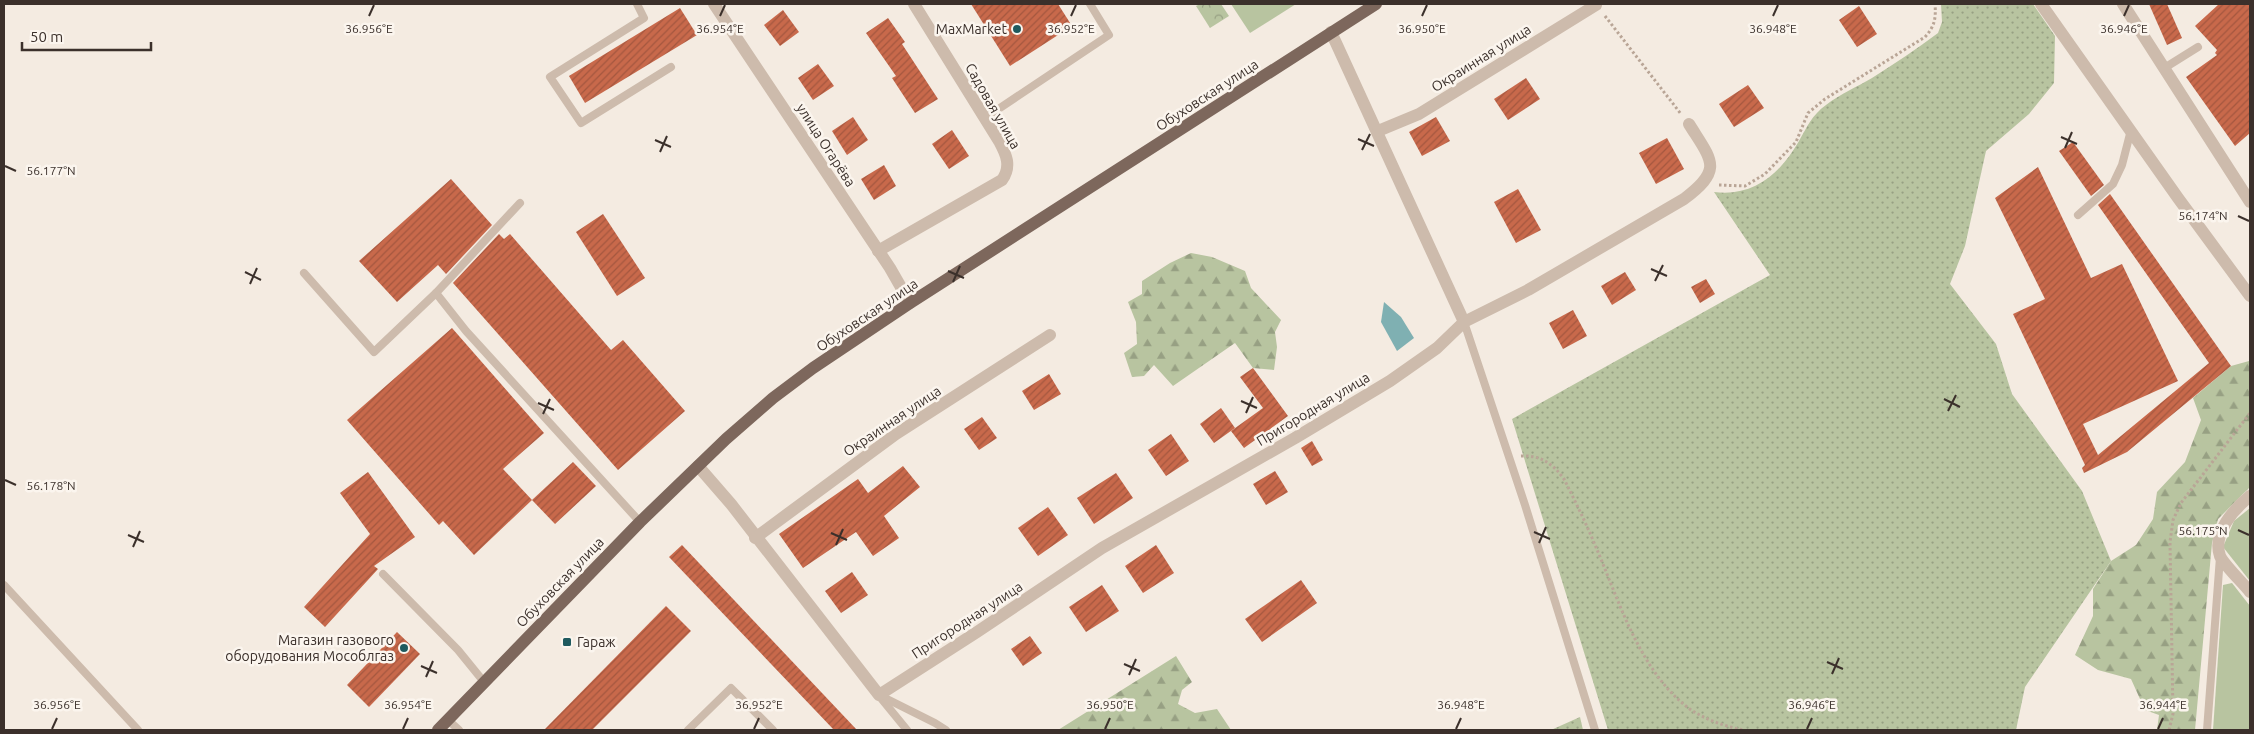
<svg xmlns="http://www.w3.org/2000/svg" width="2254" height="734" font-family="Ubuntu,sans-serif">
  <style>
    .grass { fill: url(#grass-dots) }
    .forest { fill: url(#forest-firs) }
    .park { fill: url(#park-crowns) }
    .garden { fill: #b8c4a0 }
    .water { fill: #7fb0b2 }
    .building { fill: url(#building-hatch) }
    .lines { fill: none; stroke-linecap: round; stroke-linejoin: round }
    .path { stroke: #b9a596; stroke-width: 3; stroke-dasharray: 2.5 2.5; stroke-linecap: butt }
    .service { stroke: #cdbbac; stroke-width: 8 }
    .minor { stroke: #cdbbac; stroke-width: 12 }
    .primary { stroke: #7d675c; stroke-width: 12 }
    .ticks { fill: none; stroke: #3b302b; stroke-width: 2 }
    .poi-dot { fill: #1f5a5e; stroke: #fbf5ee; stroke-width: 2 }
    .labels { text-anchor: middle; stroke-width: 5; stroke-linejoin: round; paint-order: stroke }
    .poi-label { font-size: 14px; fill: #3b302b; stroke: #fbf5ee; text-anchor: end }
    .street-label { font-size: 14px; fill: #3b302b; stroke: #fbf5ee }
    .ticks-label { font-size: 12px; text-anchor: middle; fill: #3b302b; stroke: #fbf5ee; stroke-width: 5; stroke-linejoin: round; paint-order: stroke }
  </style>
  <defs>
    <pattern id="grass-dots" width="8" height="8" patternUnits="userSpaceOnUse" patternTransform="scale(1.25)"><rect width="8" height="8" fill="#b8c4a0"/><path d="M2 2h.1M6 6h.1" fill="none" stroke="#97a083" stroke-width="1.8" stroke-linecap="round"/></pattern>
    <pattern id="forest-firs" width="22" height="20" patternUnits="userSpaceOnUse" patternTransform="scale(1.25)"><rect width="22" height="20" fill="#b8c4a0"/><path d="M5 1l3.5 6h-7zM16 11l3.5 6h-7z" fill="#97a083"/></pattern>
    <pattern id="park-crowns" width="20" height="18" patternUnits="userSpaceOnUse" patternTransform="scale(1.25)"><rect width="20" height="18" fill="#b8c4a0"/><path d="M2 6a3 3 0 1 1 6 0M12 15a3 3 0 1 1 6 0" fill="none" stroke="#97a083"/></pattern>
    <pattern id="building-hatch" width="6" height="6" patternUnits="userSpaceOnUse" patternTransform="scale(1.25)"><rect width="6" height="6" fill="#c8694b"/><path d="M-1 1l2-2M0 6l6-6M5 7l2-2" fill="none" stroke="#a4573f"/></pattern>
  </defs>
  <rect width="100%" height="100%" fill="#f4ebe1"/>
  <!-- grass -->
  <g class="grass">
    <path d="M1941 4H2033L2055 36 2054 83 2029 114 1986 151 1965 246 1950 284 1996 344 2012 394 2082 491 2111 561 2025 687 2016 730H1608L1512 419 1770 275 1714 192C1754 197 1780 174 1799 141 1807 127 1812 115 1826 105 1840 94 1857 87 1872 78 1894 64 1917 49 1938 33L1942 22Z"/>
    <path d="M1580 717 1583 730H1551Z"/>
  </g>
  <!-- forest -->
  <g class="forest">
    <path d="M1191 253 1212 257 1245 271 1251 288 1281 320 1275 332 1277 347 1274 370 1253 368 1235 343 1173 386 1154 365 1144 376 1132 377 1124 353 1137 344 1136 322 1128 302 1142 294V281L1170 263Z"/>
    <path d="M2249 361 2250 487 2218 519 2212 543 2195 730H2157L2159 715 2145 710 2131 679 2098 670 2075 655 2093 616V589L2111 561 2136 545 2153 519 2157 492 2185 462 2201 420 2193 398 2231 366Z"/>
    <path d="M1176 656 1192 682 1182 690 1178 704 1195 713 1217 709 1231 730H1058Z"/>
  </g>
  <!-- park -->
  <path class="park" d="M1200 4H1221L1229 16 1210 28 1196 6Z"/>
  <!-- garden -->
  <g class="garden">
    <path d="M1231 4H1296L1250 33Z"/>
    <path d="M2250 508V581L2223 547 2234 521Z"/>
    <path d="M2232 583 2250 606V730H2213L2223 585Z"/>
  </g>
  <!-- water -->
  <path class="water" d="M1384 302 1401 317 1414 338 1397 351 1381 322Z"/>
  <!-- building -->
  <g class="building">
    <path d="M971 4H1058L1072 26 1010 66Z"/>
    <path d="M2149 4H2167L2182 38 2167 45Z"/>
    <path d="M2219 4H2250V133L2235 146 2186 77 2217 55 2215 53 2217 50 2195 26Z"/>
    <path d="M1859 6 1877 34 1857 47 1839 20Z"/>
    <path d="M680 8 697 35 585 103 569 76Z"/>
    <path d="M783 10 799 32 780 46 764 25Z"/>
    <path d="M888 18 905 42 902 44 938 99 915 113 892 78 896 76 866 33Z"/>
    <path d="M818 64 834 86 813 100 798 78Z"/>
    <path d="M1526 78 1540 99 1508 120 1494 99Z"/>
    <path d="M1748 85 1764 108 1734 127 1719 104Z"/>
    <path d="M853 117 868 140 847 155 832 131Z"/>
    <path d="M1436 117 1450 141 1422 156 1409 132Z"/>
    <path d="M952 130 969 156 949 169 932 144Z"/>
    <path d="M1667 138 1684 169 1656 184 1639 153Z"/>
    <path d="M2073 142 2104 185 2091 196 2059 151Z"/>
    <path d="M884 165 896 186 874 200 861 179Z"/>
    <path d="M2038 167 2091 278 2122 264 2178 381 2083 424 2098 455 2209 363 2098 205 2110 194 2231 366 2127 452 2084 473 2082 468 2085 465 2013 314 2045 299 1995 198Z"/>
    <path d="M451 179 492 225 446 274 438 265 397 302 359 261Z"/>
    <path d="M1518 189 1541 230 1516 243 1494 202Z"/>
    <path d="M603 214 645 278 617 296 576 232Z"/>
    <path d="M499 234 504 239 510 234 611 350 623 340 685 411 618 470 453 283Z"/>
    <path d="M1625 272 1636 290 1612 305 1601 286Z"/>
    <path d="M1706 279 1715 294 1700 303 1691 287Z"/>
    <path d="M1573 310 1587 336 1563 349 1549 323Z"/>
    <path d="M452 328 544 433 503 469 532 500 474 555 443 521 439 525 347 420Z"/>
    <path d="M1253 368 1288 416 1244 448 1231 431 1263 408 1240 377Z"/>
    <path d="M1049 374 1061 394 1034 410 1022 391Z"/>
    <path d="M1221 408 1235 428 1214 443 1200 424Z"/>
    <path d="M982 417 997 438 979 450 964 429Z"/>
    <path d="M1171 434 1189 461 1166 476 1148 450Z"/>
    <path d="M1312 441 1323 460 1312 466 1301 448Z"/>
    <path d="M573 462 596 486 555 524 532 500Z"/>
    <path d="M903 466 920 487 884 516 899 538 873 556 856 532 803 568 779 534 858 479 868 493Z"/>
    <path d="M1275 471 1288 492 1266 505 1253 484Z"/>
    <path d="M368 472 415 537 374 566 378 569 325 627 304 607 370 534 340 493Z"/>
    <path d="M1116 473 1133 498 1094 524 1077 498Z"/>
    <path d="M1048 507 1068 535 1038 556 1018 528Z"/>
    <path d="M682 545 857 730H834L669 557Z"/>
    <path d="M1156 545 1174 573 1143 593 1125 566Z"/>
    <path d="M852 572 868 595 841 613 825 591Z"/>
    <path d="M1301 580 1317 603 1262 642 1245 619Z"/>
    <path d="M1102 585 1119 611 1086 632 1069 607Z"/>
    <path d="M666 606 691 631 592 730H544Z"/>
    <path d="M397 632 420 654 369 707 347 685Z"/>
    <path d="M1030 636 1042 653 1023 666 1011 649Z"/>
  </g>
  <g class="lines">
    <!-- path -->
    <g class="path">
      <path d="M1605 16 1681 114"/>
      <path d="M1719 185 1745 186 1765 174 1796 142 1808 113 1825 99 1925 37C1935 26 1936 18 1935 4"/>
      <path d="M1521 456C1541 455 1553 464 1564 479 1575 501 1586 523 1595 545 1619 600 1638 668 1687 707 1703 719 1724 726 1743 730"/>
      <path d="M2169 730 2173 714 2170 542 2173 520 2181 503 2250 413"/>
    </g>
    <!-- service -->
    <g class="service">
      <path d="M637 4 644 18 550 77 581 123 671 67"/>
      <path d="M2166 67 2198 47"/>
      <path d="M985 118 1109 35 1090 4"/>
      <path d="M520 203 436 293 466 331 640 522"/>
      <path d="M2078 215 2113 184 2122 165 2131 130"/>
      <path d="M304 273 374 352 436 293"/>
      <path d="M1464 322 1525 505 1595 730"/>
      <path d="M383 574 458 650 484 682"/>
      <path d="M4 585 138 730"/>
      <path d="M879 695 935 723 946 730"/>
      <path d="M880 697 907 730"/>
      <path d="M448 720 459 730"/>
      <path d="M688 730 731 688 773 730"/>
      <path d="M2207 730 2220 557"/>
    </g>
    <!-- minor -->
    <g class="minor">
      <path d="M714 4 890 268 910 303"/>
      <path d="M2041 4 2178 198 2250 296"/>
      <path d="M2123 4 2250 202"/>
      <path d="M1331 32 1464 322"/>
      <path d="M1378 131 1419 114 1596 5"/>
      <path d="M878 251 1002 180C1012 166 1006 154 999 141L914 4"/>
      <path d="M698 466 731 504 879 695 977 632 1102 548 1295 438 1390 381 1437 348 1464 322 1528 290 1684 199C1724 169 1712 161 1689 124"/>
      <path d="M2250 496C2234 509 2212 533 2220 556 2224 565 2243 583 2250 592"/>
      <path d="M755 538 896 434 1050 335"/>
    </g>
    <!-- primary -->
    <path class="primary" d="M438 730 640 522 726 439 773 398 813 368 910 303 1376 4"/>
  </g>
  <!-- ticks -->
  <path class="ticks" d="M369 16 374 5M720 16 725 5M1071 16 1076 5M1422 16 1427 5M1773 16 1778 5M2124 16 2129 5M2061 137 2077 144M1358 139 1374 146M655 140 671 147M2065 148 2072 132M1362 150 1370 134M660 152 667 136M5 166 16 171M2238 216 2249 221M1651 269 1667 276M948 271 964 278M245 272 261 280M1655 281 1663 265M953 282 960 266M250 284 257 268M1944 399 1960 407M1241 401 1257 408M538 403 554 410M1948 411 1956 395M1246 413 1253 397M543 414 550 399M5 480 16 485M2238 530 2249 535M1534 532 1550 539M831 533 847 540M128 535 144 542M1539 543 1546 527M836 545 843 529M133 547 140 531M1827 662 1843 669M1124 664 1140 671M421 666 437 673M1832 674 1839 658M1129 675 1136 659M426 677 433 661M52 729 57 718M403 729 408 718M754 729 759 718M1105 729 1110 718M1456 729 1461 718M1807 729 1812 718M2158 729 2163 718"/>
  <!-- markers -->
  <g class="poi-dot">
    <circle cx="1017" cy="29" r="5"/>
    <rect x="562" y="637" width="10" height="10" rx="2.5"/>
    <circle cx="404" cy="648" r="5"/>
  </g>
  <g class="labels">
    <!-- poi labels -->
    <g class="poi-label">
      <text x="1007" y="34">MaxMarket</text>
      <text x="394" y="645">Магазин газового<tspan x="394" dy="16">оборудования Мособлгаз</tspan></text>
      <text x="577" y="647" text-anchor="start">Гараж</text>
    </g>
    <!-- street labels -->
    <g class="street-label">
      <text transform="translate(1481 58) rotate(-32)" y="5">Окраинная улица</text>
      <text transform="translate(1207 95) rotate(-33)" y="5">Обуховская улица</text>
      <text transform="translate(993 106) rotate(60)" y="5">Садовая улица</text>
      <text transform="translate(826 145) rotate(57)" y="5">улица Огарёва</text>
      <text transform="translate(867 315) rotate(-34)" y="5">Обуховская улица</text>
      <text transform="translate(1313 409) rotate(-31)" y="5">Пригородная улица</text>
      <text transform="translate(892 421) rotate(-34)" y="5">Окраинная улица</text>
      <text transform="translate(560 582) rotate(-46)" y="5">Обуховская улица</text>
      <text transform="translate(967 620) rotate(-33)" y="5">Пригородная улица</text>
    </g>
  </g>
  <g class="ticks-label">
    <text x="720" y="33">36.954°E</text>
    <text x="1773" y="33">36.948°E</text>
    <text x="369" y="33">36.956°E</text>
    <text x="1071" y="33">36.952°E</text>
    <text x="1422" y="33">36.950°E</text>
    <text x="2124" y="33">36.946°E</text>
    <text x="51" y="175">56.177°N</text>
    <text x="2203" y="220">56.174°N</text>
    <text x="51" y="490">56.178°N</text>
    <text x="2203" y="535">56.175°N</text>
    <text x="57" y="709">36.956°E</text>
    <text x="408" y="709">36.954°E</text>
    <text x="759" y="709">36.952°E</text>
    <text x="1110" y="709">36.950°E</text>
    <text x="1461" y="709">36.948°E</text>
    <text x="1812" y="709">36.946°E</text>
    <text x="2163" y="709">36.944°E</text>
  </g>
  <!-- border -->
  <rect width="2254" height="734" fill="none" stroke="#3b302b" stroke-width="10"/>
  <!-- scale -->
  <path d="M22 42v8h129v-8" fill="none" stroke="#3b302b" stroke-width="2.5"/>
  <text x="30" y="42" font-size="15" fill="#3b302b" stroke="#fbf5ee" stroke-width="4" paint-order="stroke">50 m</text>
</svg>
